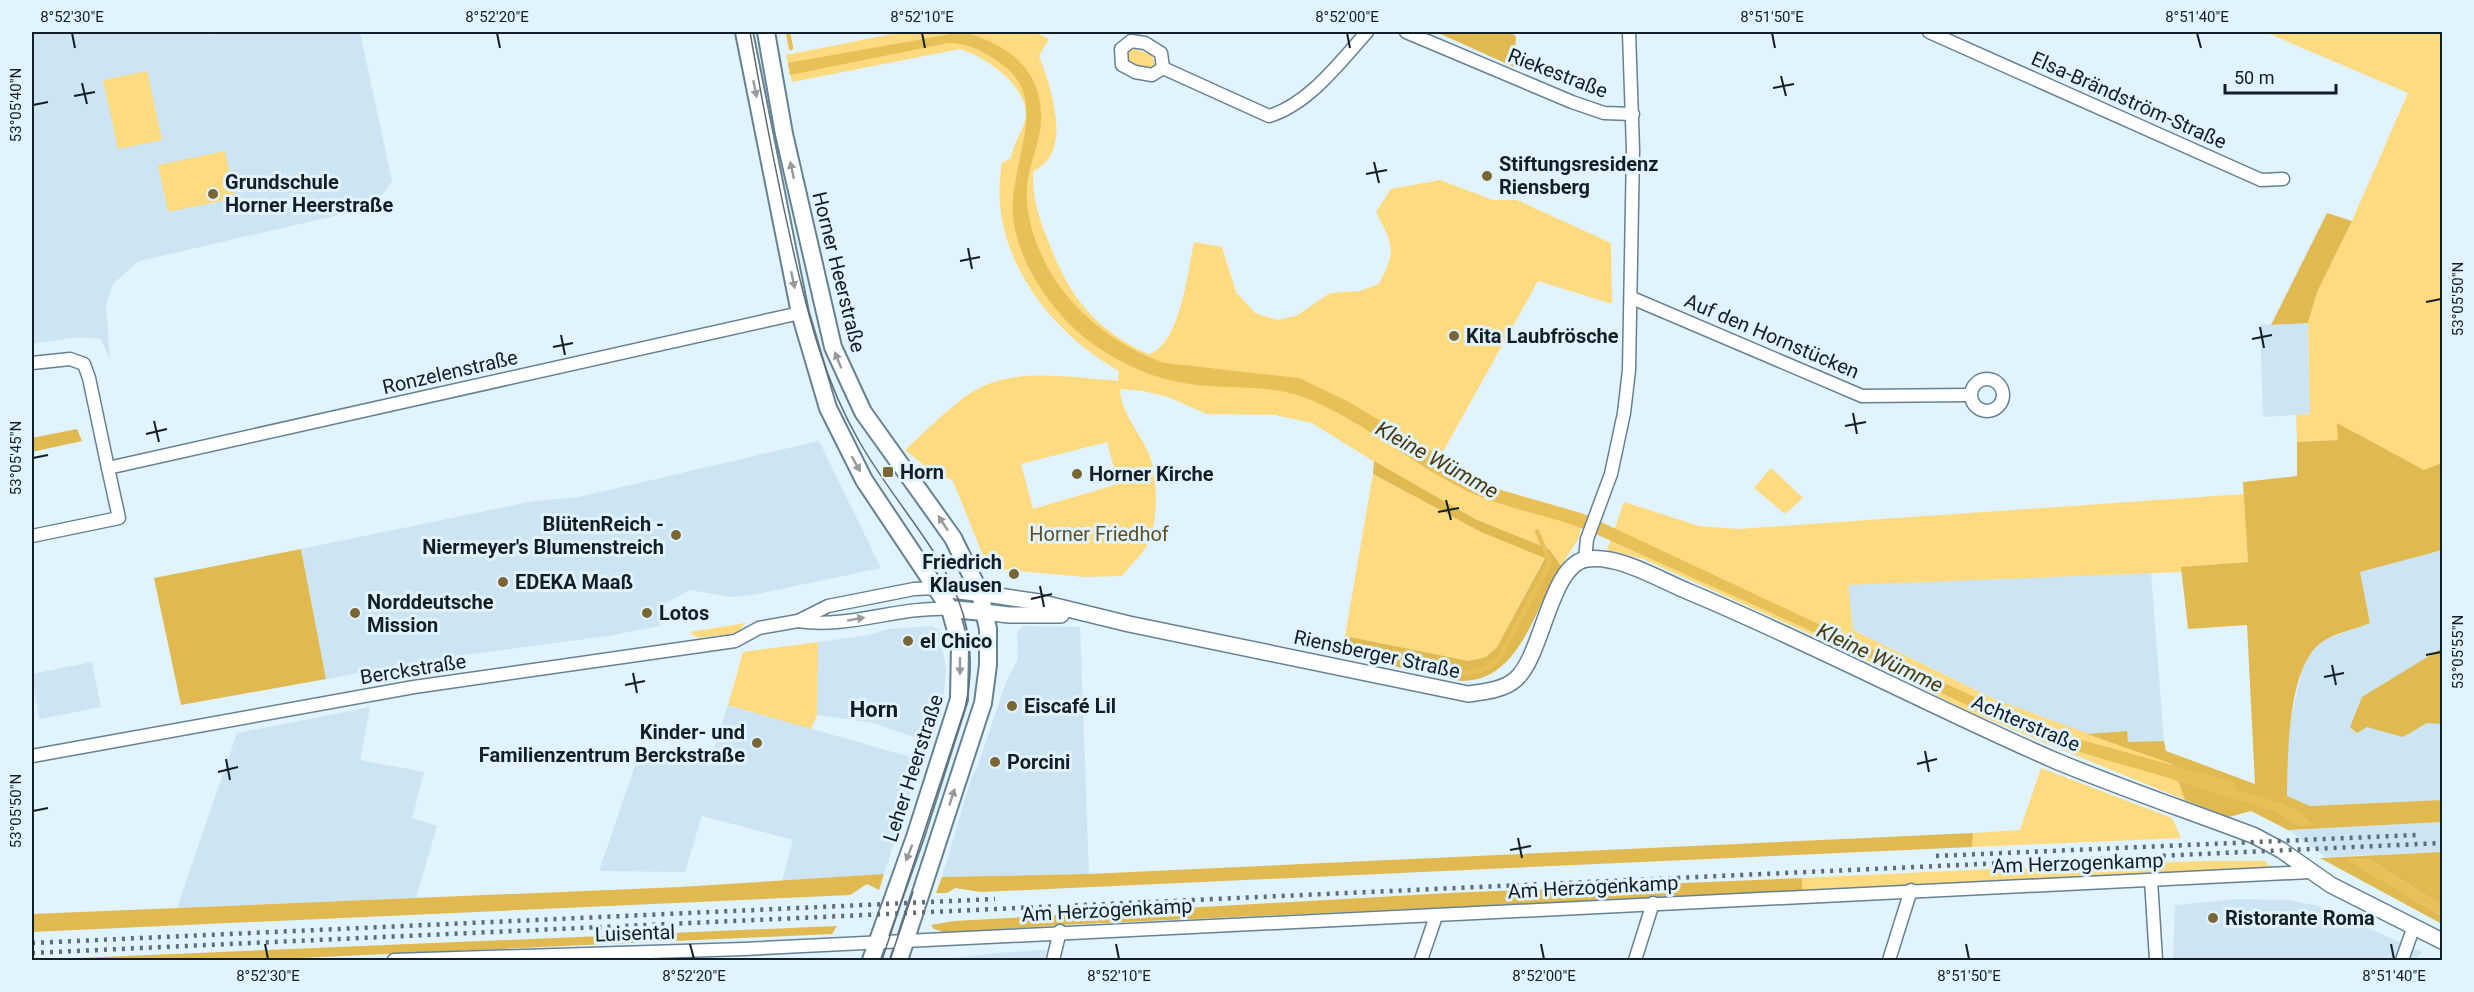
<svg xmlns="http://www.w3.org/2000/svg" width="2474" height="992" font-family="Roboto,sans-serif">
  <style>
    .built { fill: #cde5f2 }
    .green { fill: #feda81; fill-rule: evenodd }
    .forest { fill: #e0b950 }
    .water { fill: #e8c058 }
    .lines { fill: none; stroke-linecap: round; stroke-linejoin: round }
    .stream { stroke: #e8c058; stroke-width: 4.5 }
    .minor-casing { stroke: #658293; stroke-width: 15 }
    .tertiary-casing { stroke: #658293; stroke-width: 18 }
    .secondary-casing { stroke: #658293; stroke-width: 20 }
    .minor { stroke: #fff; stroke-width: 12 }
    .tertiary { stroke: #fff; stroke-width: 15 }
    .secondary { stroke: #fff; stroke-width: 16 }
    .tram { stroke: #5e6c75; stroke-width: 1.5 }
    .rail { stroke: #5e6c75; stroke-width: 4.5; stroke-dasharray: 3 6; stroke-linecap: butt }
    .oneway { fill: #959a9d }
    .ticks { fill: none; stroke: #131f26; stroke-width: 2 }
    .poi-dot { fill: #7a6635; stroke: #e0f3ff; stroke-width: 2 }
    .labels { text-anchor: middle; stroke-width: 6; stroke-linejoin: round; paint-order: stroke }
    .street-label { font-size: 20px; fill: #131f26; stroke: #e0f3ff }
    .poi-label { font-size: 20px; font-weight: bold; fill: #131f26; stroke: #e0f3ff; text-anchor: start }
    .park-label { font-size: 20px; fill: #5f4f24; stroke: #e0f3ff }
    .water-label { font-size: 21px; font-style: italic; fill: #49390c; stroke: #e0f3ff }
    .quarter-label { font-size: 22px; font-weight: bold; fill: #131f26; stroke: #e0f3ff }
    .neatline { fill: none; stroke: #131f26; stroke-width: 2 }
    .ticks-label { font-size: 15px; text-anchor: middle; fill: #131f26 }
  </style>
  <rect width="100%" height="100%" fill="#e0f3ff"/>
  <!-- built -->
  <g class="built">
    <path d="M32 32H210L212 35 229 32H360L392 181 374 207 139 261 113 284 106 305 110 360 101 339 79 337 32 344Z"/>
    <path d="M2308 323 2310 414 2263 417 2260 325Z"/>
    <path d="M819 441 881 568 752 595 731 597 690 590 666 603 660 626 608 636 442 658 326 679 301 549 534 501 579 497Z"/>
    <path d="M2442 550V800L2310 806 2287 797 2288 732 2304 661 2322 641 2370 623 2360 572Z"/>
    <path d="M2151 572 2164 741 2128 743 2126 731 2087 734 1994 699 1853 630 1847 584Z"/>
    <path d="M931 626 939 629 946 669 943 702 934 735 927 742 874 723 817 715 818 642 869 635 888 629Z"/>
    <path d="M1024 626 1080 627 1089 874 942 877 971 779 978 765 1006 682 1018 659 1017 631Z"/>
    <path d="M92 662 101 707 39 719 32 674Z"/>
    <path d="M728 705 921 760 884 874 782 881 793 840 702 816 685 872 599 871 641 748 711 758Z"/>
    <path d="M370 707 360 760 424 772 412 818 437 826 416 898 177 908 237 733Z"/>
    <path d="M2442 822V852L2326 857 2288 830Z"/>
    <path d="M2236 899 2290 900 2318 906 2422 952 2416 960H2173L2175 905Z"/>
    <path d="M1047 950 1045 960H936L995 953Z"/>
  </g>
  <!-- green -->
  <g class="green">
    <path d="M902 32H1035L1049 39 1039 56C1051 87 1074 154 1033 171 1032 198 1039 219 1049 243 1069 296 1095 330 1148 354 1180 347 1188 270 1194 242L1222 247 1236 292 1255 313 1277 320 1296 316 1330 293 1360 291 1379 284C1397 249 1393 246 1376 212L1391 189 1440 180 1493 200H1517L1611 243 1612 304 1538 281 1440 457 1494 488 1584 514 1579 538 1561 566 1549 549 1475 519 1415 487 1312 423 1275 415 1207 414 1168 397 1143 391 1120 389C1121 412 1139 432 1148 452 1159 475 1159 526 1146 547 1140 557 1129 566 1122 576L1084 577 996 569 987 565 953 481 926 467 905 450C926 431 948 408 972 392 1013 366 1073 378 1118 381L1119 371C1047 331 986 249 1002 163L1011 158C1013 143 1026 127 1026 113 1024 83 985 57 960 49L792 82 786 55ZM1107 442 1118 484 1033 509 1021 464Z"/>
    <path d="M2265 32H2442V463L2424 471 2338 424V440L2297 442 2296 415 2310 414 2308 323 2317 292 2352 221 2408 93Z"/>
    <path d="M1132 48 1152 55 1156 68 1133 66 1127 59V52Z"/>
    <path d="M147 71 162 140 118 149 103 80Z"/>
    <path d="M225 151 235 198 168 212 158 165Z"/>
    <path d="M1771 468 1803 498 1785 514 1754 488Z"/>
    <path d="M1373 474 1481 532 1545 557 1497 647 1486 657 1469 661 1345 636Z"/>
    <path d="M2244 494 2248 562 2182 567V572L1848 585 1853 630 1994 699 2172 764 2185 800 1972 713 1843 649 1643 559 1607 550 1624 502 1699 526 1738 529Z"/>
    <path d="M745 623 738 633 698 638 690 632Z"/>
    <path d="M818 642 817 715 811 729 728 705 743 652Z"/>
    <path d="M2041 768 2172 818 2181 838 1972 847 1973 833 2020 830Z"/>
    <path d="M2206 861H2266L2268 866 2272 865 2273 870 1802 891V878L2095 864 2097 869 2115 864Z"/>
  </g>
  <!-- forest -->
  <g class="forest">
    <path d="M1436 32H1508L1516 36 1514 67Z"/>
    <path d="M2327 213 2352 221 2317 292 2308 323 2271 325Z"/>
    <path d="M2337 423 2424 470 2442 463V550L2360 572 2370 623C2356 629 2335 633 2322 642 2287 666 2288 756 2287 796L2310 806 2442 800V822L2288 830 2251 811 2229 817 2185 800 2172 764 2087 734 2127 731 2128 742 2164 741 2166 751 2255 784 2247 625 2188 629 2181 567 2248 562 2243 482 2297 476V442L2338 440Z"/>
    <path d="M77 429 82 441 32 452V438Z"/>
    <path d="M1374 461 1475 519 1549 549 1561 566C1534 608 1521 681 1461 681L1343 655 1345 636 1469 661 1486 657 1497 647 1545 558 1481 532 1373 474Z"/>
    <path d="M301 549 326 679 181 705 154 578Z"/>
    <path d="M2442 648V724L2427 723 2403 737 2367 727 2357 733 2350 727 2362 697Z"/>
    <path d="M1973 833 1972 847 981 892 955 888 947 893H936L942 877 1089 874Z"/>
    <path d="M2442 852V906L2369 859 2347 860 2442 916V924L2320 858Z"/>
    <path d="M884 874 879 890 867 884 850 895 32 932V914L680 887Z"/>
    <path d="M1802 878V891L1061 925 946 933 934 929 931 925 954 921 1449 893Z"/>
    <path d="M837 926 832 934 254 960H32Z"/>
  </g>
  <!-- water -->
  <g class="water">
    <path d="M962 32C1012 44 1048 75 1040 131 1035 158 1025 173 1027 202 1034 278 1096 340 1165 363L1299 378 1347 401 1494 488 1584 514 2019 718 2078 739 2234 782 2236 789C2268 801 2288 799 2314 825L2299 826 2275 812 2250 803C2218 795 2188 784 2156 774 2122 764 2088 756 2054 743 1985 717 1920 681 1853 650 1779 616 1704 583 1629 549 1612 541 1594 533 1576 526 1540 514 1502 507 1467 491 1413 465 1367 424 1311 400 1272 383 1231 390 1190 384 1154 379 1123 365 1093 344 1054 316 1017 263 1013 215 1009 162 1053 98 1000 63 983 51 969 43 948 43L790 75 788 63Z"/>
    <path d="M2369 859 2442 906V916L2346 860Z"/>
  </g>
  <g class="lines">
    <!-- stream -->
    <g class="stream">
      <path d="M788 32 791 48"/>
      <path d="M1345 648 1464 673 1483 670 1498 660 1550 563 1537 531"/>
    </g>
    <!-- minor casing -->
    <g class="minor-casing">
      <g id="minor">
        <path d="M1406 32 1572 102 1604 113 1633 114"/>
        <path d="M1929 32 2261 180 2283 179"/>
        <path d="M1131 41 1145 43 1161 53 1163 68 1152 75 1135 72 1122 65 1121 49Z"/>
        <path d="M1163 68 1269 116C1309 104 1340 62 1367 32"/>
        <path d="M1632 298 1862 396 1970 395"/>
        <path d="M32 363 70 359 84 364 89 378 108 468"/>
        <circle cx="1987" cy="395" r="16"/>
        <path d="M32 536 119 518 108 468 800 313"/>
        <path d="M1585 559 1587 539 1611 474 1624 413 1629 370 1633 150 1629 32"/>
        <path d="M798 621C849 629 899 606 950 609"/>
        <path d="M32 756 414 687 735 641 759 628 798 621 828 606 914 589 937 588"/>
        <path d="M2151 880 2156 960"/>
        <path d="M394 960 744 949 2310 872"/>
        <path d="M1053 960 1060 931"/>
        <path d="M1421 960 1436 916"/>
        <path d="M1635 960 1653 903"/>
        <path d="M1889 960 1911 890"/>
        <path d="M2402 960 2414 926"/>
      </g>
    </g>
    <!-- tertiary casing -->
    <g class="tertiary-casing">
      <g id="tertiary">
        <path d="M980 593 1039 602 1129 624 1468 694C1484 692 1504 690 1516 679 1543 655 1550 564 1587 559 1620 555 1658 579 1687 591 1812 643 1932 707 2056 761 2121 788 2189 811 2255 836L2281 850 2331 885 2442 941"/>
        <path d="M984 612 1009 615H1061"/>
      </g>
    </g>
    <!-- secondary casing -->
    <g class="secondary-casing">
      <g id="secondary">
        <path d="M744 32 800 313 828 408 864 480 950 609 960 645 959 699 915 837 871 960"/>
        <path d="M766 32 784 134 833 347 863 412 953 538 980 593 988 629V665L983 703 899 960"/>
        <path d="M937 588 980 593"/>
        <path d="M950 609 984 612"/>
      </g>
    </g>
    <!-- minor -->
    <use href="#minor" class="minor"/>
    <!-- tertiary -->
    <use href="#tertiary" class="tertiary"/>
    <!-- secondary -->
    <use href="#secondary" class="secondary"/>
    <!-- tram -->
    <g class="tram">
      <path d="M750 32C763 106 777 180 794 254 809 319 825 382 859 441 911 533 992 591 965 708L882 960"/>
      <path d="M890 960 913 892"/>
    </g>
    <!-- rail -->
    <g class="rail">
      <path d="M1936 856 2416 835"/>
      <path d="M32 943 995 899"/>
      <path d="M32 953 2442 843"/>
    </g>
  </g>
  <!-- one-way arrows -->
  <defs><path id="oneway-solid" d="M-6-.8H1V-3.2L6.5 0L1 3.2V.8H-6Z" transform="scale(1.5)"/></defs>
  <g class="oneway">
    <use href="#oneway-solid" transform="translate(755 89) rotate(79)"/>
    <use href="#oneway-solid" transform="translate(792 170) rotate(-102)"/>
    <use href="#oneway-solid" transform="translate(793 280) rotate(78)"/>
    <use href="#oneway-solid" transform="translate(838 360) rotate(-112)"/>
    <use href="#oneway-solid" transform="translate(856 464) rotate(61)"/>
    <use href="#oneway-solid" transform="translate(943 523) rotate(-123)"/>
    <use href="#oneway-solid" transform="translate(856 619) rotate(-10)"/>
    <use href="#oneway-solid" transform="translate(960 666) rotate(90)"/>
    <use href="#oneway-solid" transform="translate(952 797) rotate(-72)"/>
    <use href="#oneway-solid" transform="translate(909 853) rotate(112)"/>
  </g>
  <!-- ticks -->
  <path class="ticks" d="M72 33 75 48M497 33 500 48M922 33 925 48M1347 33 1350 48M1772 33 1775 48M2197 33 2201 48M1781 76 1786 96M82 83 87 104M1773 88 1794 84M74 96 95 92M33 105 48 102M1374 162 1379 183M1366 174 1387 170M968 248 972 269M960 261 980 257M2426 302 2441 299M2260 327 2264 348M561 335 565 355M2252 339 2272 335M553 347 573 343M1853 413 1857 434M154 421 159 442M1845 426 1866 422M146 434 167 429M33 458 48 455M1446 500 1451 520M1438 512 1459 508M1040 586 1044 607M1031 599 1052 594M2426 655 2441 652M2332 665 2336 685M633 673 637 693M2324 677 2344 673M625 685 645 681M1925 751 1929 772M226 759 230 780M1917 764 1937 759M218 772 238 767M33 811 48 808M1518 838 1522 858M1510 850 1531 846M265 944 268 959M690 944 694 959M1116 944 1119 959M1541 944 1544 959M1966 944 1969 959M2391 944 2394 959"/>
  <!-- markers -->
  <g class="poi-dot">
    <circle cx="1487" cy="176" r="6"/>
    <circle cx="213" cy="194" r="6"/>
    <circle cx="1454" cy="336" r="6"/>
    <rect x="882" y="466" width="12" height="12" rx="3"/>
    <circle cx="1077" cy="474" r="6"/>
    <circle cx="676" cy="535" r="6"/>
    <circle cx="1014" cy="574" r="6"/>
    <circle cx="503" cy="582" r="6"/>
    <circle cx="355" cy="613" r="6"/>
    <circle cx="647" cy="613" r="6"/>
    <circle cx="908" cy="641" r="6"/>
    <circle cx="1012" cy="706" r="6"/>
    <circle cx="757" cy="743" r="6"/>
    <circle cx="995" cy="762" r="6"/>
    <circle cx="2213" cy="918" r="6"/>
  </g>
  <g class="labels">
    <!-- street labels -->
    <g class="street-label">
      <text transform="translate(1558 73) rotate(21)" y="7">Riekestraße</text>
      <text transform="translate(2129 100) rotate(24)" y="7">Elsa-Brändström-Straße</text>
      <text transform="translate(839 272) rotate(76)" y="7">Horner Heerstraße</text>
      <text transform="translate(1772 336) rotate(23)" y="7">Auf den Hornstücken</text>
      <text transform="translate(450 372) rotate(-13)" y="7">Ronzelenstraße</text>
      <text transform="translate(1377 654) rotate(12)" y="7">Riensberger Straße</text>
      <text transform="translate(413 669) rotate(-9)" y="7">Berckstraße</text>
      <text transform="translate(2026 723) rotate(23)" y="7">Achterstraße</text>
      <text transform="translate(913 768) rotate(-72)" y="7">Leher Heerstraße</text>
      <text transform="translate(2078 863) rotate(-2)" y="7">Am Herzogenkamp</text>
      <text transform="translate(1593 887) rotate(-3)" y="7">Am Herzogenkamp</text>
      <text transform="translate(1107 910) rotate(-3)" y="7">Am Herzogenkamp</text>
      <text transform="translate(635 933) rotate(-2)" y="7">Luisental</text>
    </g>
    <!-- poi labels -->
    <g class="poi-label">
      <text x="1499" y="171">Stiftungsresidenz<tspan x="1499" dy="23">Riensberg</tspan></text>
      <text x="225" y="189">Grundschule<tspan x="225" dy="23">Horner Heerstraße</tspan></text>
      <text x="1466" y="343">Kita Laubfrösche</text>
      <text x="900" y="479">Horn</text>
      <text x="1089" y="481">Horner Kirche</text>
      <text x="664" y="531" text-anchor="end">BlütenReich -<tspan x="664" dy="23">Niermeyer's Blumenstreich</tspan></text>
      <text x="1002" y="569" text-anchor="end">Friedrich<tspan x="1002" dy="23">Klausen</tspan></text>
      <text x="515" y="589">EDEKA Maaß</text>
      <text x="367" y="609">Norddeutsche<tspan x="367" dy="23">Mission</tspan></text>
      <text x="659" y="620">Lotos</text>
      <text x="920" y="648">el Chico</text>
      <text x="1024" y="713">Eiscafé Lil</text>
      <text x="745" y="739" text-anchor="end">Kinder- und<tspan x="745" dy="23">Familienzentrum Berckstraße</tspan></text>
      <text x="1007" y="769">Porcini</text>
      <text x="2225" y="925">Ristorante Roma</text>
    </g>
    <!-- park labels -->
    <g class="park-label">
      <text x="1099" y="541">Horner Friedhof</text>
    </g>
    <!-- water labels -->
    <g class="water-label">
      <text transform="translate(1437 460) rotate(29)" y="7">Kleine Wümme</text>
      <text transform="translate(1880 658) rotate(25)" y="7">Kleine Wümme</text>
    </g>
    <!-- quarter labels -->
    <g class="quarter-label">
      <text x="874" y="717">Horn</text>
    </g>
  </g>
  <!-- border -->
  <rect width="2474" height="992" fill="none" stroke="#e0f3ff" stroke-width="66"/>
  <!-- scale -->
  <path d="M2225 84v9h111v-9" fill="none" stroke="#131f26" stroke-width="3"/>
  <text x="2234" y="84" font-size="18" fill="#131f26" stroke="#e0f3ff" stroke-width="4.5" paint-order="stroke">50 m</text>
  <rect x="33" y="33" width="2408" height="926" class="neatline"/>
  <g class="ticks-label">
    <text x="72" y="22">8°52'30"E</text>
    <text x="497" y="22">8°52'20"E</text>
    <text x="922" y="22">8°52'10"E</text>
    <text x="1347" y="22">8°52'00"E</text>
    <text x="1772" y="22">8°51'50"E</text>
    <text x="2197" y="22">8°51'40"E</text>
    <text transform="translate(16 105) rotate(-90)" y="5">53°05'40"N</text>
    <text transform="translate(2458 299) rotate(-90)" y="5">53°05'50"N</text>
    <text transform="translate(16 458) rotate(-90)" y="5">53°05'45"N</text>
    <text transform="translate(2458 652) rotate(-90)" y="5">53°05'55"N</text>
    <text transform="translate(16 811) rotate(-90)" y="5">53°05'50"N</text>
    <text x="268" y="981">8°52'30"E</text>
    <text x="694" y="981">8°52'20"E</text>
    <text x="1119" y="981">8°52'10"E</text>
    <text x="1544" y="981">8°52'00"E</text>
    <text x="1969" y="981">8°51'50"E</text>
    <text x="2394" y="981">8°51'40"E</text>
  </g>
</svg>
